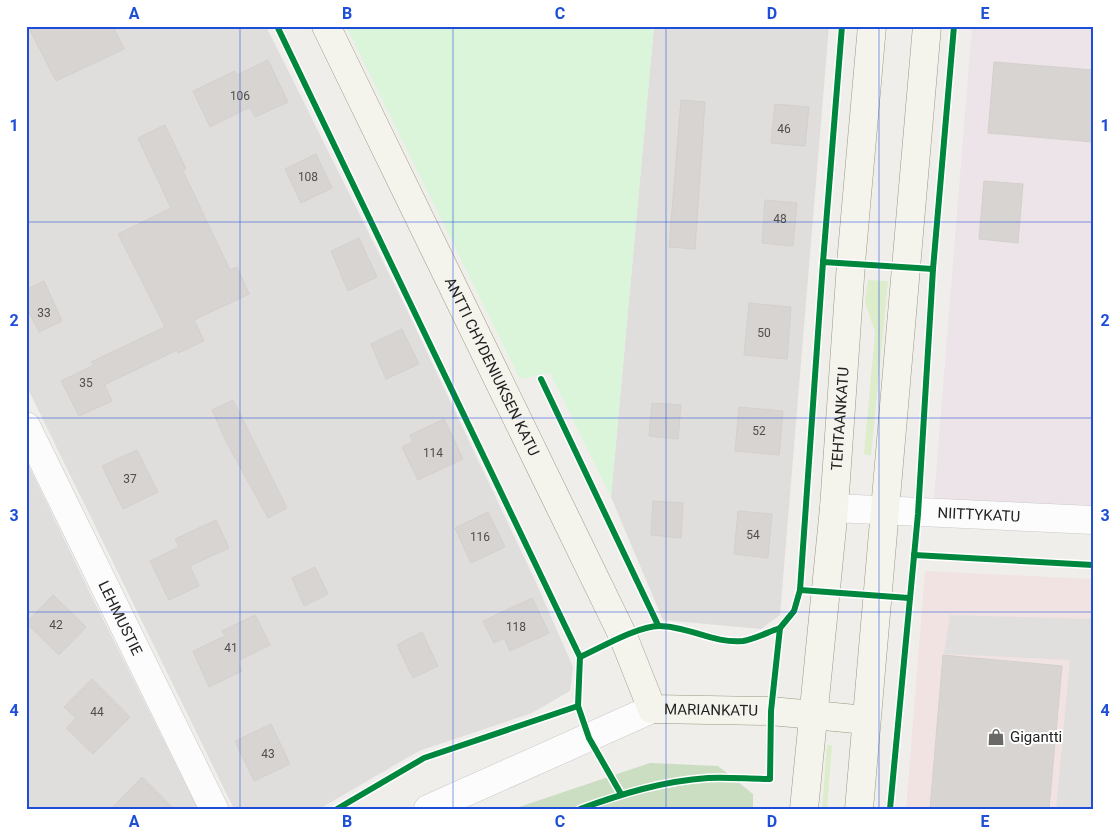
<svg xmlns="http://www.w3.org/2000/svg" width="1119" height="835" font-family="Roboto,sans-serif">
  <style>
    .residential { fill: #dfdedc }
    .commercial { fill: #f1e3e1 }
    .industrial { fill: #ede4e9 }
    .grass { fill: #ddeccb }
    .forest { fill: #cbdec1 }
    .park { fill: #daf5da }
    .parking { fill: #e0dfde }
    .building { fill: #d7d4d2; stroke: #d3d0cc }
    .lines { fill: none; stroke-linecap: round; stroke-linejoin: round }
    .minor-casing { stroke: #c9c8c7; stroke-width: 29 }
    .tertiary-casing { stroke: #c9c8c7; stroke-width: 29 }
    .secondary-casing { stroke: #999a82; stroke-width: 29 }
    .minor { stroke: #fdfcfc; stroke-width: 28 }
    .tertiary { stroke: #fdfcfc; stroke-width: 28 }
    .secondary { stroke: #f4f4ed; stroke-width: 28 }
    .cycleway-casing { stroke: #fff; stroke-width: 9 }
    .cycleway { stroke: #00873e; stroke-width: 6 }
    .grid { fill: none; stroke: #1d4ed8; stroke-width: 1; stroke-opacity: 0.55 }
    .labels { text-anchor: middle; stroke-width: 4; stroke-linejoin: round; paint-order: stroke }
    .number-label { font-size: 12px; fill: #4f4e4e }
    .street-label { font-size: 15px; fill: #222; stroke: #fff }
    .poi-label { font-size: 15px; fill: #222; stroke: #fff; text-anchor: start }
    .neatline { fill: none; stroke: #1d4ed8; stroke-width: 2 }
    .grid-label { font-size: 16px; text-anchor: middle; font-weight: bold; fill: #1d4ed8 }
  </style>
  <rect width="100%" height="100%" fill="#f0eeeb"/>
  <!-- residential -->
  <g class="residential">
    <path d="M26 26H266L407 310 534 578 573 667 570 691 532 713 419 751 321 808 234 809 26 385Z"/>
    <path d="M654 26H829L780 615 761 629 663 620 611 497Z"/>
    <path d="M26 460 92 597 198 809H26Z"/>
  </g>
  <!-- commercial -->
  <path class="commercial" d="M925 571 1093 579V809H906Z"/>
  <!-- industrial -->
  <path class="industrial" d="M972 26H1093V506L934 498Z"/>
  <!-- grass -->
  <g class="grass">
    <path d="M868 280 888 281 871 456 864 454 875 332 865 302Z"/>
    <path d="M827 745H832L827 809H822Z"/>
  </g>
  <!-- forest -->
  <path class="forest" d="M650 763 718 766 753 794V809H513Z"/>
  <!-- park -->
  <path class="park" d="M346 26H654L611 497 550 373 520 379Z"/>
  <!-- parking -->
  <path class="parking" d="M950 615 1093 619V809H1056L1070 660 944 654Z"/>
  <!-- building -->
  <g class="building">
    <path d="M28 26H113L124 49 56 81Z"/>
    <path d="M268 60 288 102 255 117 250 107 210 127 193 91 235 71 237 75Z"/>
    <path d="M994 62 1093 70V142L988 133Z"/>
    <path d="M681 100 705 102 695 249 669 247Z"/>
    <path d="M775 104 809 107 805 146 771 143Z"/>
    <path d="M165 125 186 169 183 171 230 270 237 267 249 294 194 320 204 341 178 353 177 350 104 385 103 382 112 401 79 416 61 381 94 365 91 362 165 327 118 234 171 208 138 138Z"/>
    <path d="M316 154 332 188 301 203 285 169Z"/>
    <path d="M984 181 1023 184 1018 243 979 239Z"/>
    <path d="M765 200 797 203 793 246 762 243Z"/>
    <path d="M359 238 377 277 348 291 331 251Z"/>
    <path d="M44 281 62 321 39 332 26 306V290Z"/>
    <path d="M749 303 791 307 787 359 744 355Z"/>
    <path d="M402 329 419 364 386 379 371 344Z"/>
    <path d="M233 400 287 508 268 518 227 443 212 410Z"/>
    <path d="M652 403 681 405 678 439 649 436Z"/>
    <path d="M739 407 783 411 779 455 735 451Z"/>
    <path d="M444 419 463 459 418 480 402 447 413 442 410 435Z"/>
    <path d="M137 450 158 492 123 509 102 466Z"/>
    <path d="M653 501 683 503 681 538 651 535Z"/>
    <path d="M738 511 772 514 768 558 734 554Z"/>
    <path d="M488 512 505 547 471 563 455 528Z"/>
    <path d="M216 520 229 548 190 566 199 586 169 600 150 561 179 547 175 539Z"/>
    <path d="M315 567 328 594 304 606 292 578Z"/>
    <path d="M53 595 86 627 59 655 26 623Z"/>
    <path d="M532 598 549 633 510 651 504 638 494 643 483 621Z"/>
    <path d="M255 615 270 645 238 661 242 671 209 687 193 651 225 636 222 631Z"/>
    <path d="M422 632 438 666 413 678 397 645Z"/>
    <path d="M943 655 1062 666 1049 809H930Z"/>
    <path d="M92 679 130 717 93 754 66 728 76 718 64 707Z"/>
    <path d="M271 724 290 764 254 781 235 741Z"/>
    <path d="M142 777 174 809H111Z"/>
  </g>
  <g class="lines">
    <!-- minor casing -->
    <g class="minor-casing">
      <g id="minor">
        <path id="s1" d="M26 426 214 809"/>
        <path id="s2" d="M834 508 1093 520"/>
      </g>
    </g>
    <!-- tertiary casing -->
    <g class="tertiary-casing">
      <path id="tertiary" d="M428 809 652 709"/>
    </g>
    <!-- secondary casing -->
    <g class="secondary-casing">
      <g id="secondary">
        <path id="s3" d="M326 26 623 636 652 709 771 711 866 720"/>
        <path id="s4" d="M804 809 834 508 851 263 872 26"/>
        <path d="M859 809 927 26"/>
      </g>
    </g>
    <!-- minor -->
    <use href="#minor" class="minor"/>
    <!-- tertiary -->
    <use href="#tertiary" class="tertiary"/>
    <!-- secondary -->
    <use href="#secondary" class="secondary"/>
    <!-- cycleway casing -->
    <g class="cycleway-casing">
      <g id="cycleway">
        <path d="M277 26 580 657 578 706 589 738 621 794"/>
        <path d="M823 262 933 269"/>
        <path d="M541 379 658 625"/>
        <path d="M914 555 1093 565"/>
        <path d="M800 590 909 598"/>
        <path d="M580 657C600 648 638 626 659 626 688 626 714 644 743 641 755 639 768 632 780 628"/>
        <path d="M337 809 424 758 578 706"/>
        <path d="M580 809C621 794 663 781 708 778 728 777 749 779 770 779L771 711 780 628 794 611 800 590 823 262 842 26"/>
        <path d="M890 809 918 514 933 269 954 26"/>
      </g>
    </g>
    <!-- cycleway -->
    <use href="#cycleway" class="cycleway"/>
  </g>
  <!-- grid -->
  <path class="grid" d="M240 26V809M453 26V809M666 26V809M879 26V809M26 222H1093M26 418H1093M26 612H1093"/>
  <!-- icons -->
  <defs>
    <g id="shop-bare" transform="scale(1.35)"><path d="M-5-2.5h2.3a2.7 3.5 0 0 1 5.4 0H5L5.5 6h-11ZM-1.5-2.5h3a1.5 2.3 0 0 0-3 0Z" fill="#6a6968" stroke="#fff" stroke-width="2.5" paint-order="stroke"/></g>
  </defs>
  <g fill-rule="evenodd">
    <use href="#shop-bare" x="996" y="737"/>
  </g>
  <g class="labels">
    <!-- number labels -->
    <g class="number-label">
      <text x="240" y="100">106</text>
      <text x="784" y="133">46</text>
      <text x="308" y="181">108</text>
      <text x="780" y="223">48</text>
      <text x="44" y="317">33</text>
      <text x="764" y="337">50</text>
      <text x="86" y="387">35</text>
      <text x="759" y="435">52</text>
      <text x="433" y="457">114</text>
      <text x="130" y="483">37</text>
      <text x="753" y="539">54</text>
      <text x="480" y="541">116</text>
      <text x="56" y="629">42</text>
      <text x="516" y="631">118</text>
      <text x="231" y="652">41</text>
      <text x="97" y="716">44</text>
      <text x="268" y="758">43</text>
    </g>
    <!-- street labels -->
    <g class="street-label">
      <text dy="5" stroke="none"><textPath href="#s3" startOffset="379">ANTTI CHYDENIUKSEN KATU</textPath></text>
      <text dy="5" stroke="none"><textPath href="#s4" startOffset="392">TEHTAANKATU</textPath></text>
      <text dy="5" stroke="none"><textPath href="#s2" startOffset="145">NIITTYKATU</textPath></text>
      <text dy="5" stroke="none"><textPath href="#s1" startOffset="214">LEHMUSTIE</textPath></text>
      <text dy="5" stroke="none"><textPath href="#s3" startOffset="816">MARIANKATU</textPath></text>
    </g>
    <!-- poi labels -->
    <g class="poi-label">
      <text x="1010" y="742">Gigantti</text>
    </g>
  </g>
  <!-- border -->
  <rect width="1119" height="835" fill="none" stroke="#ffffff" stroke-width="55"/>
  <rect x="28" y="28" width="1064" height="780" class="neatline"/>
  <g class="grid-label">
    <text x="134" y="19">A</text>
    <text x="347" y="19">B</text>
    <text x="560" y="19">C</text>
    <text x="772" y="19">D</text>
    <text x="985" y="19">E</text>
    <text x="14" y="131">1</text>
    <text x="1105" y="131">1</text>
    <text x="14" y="326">2</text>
    <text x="1105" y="326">2</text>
    <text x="14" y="521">3</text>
    <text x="1105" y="521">3</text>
    <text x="14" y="716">4</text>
    <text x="1105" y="716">4</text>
    <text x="134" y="827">A</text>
    <text x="347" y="827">B</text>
    <text x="560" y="827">C</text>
    <text x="772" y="827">D</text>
    <text x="985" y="827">E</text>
  </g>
</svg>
